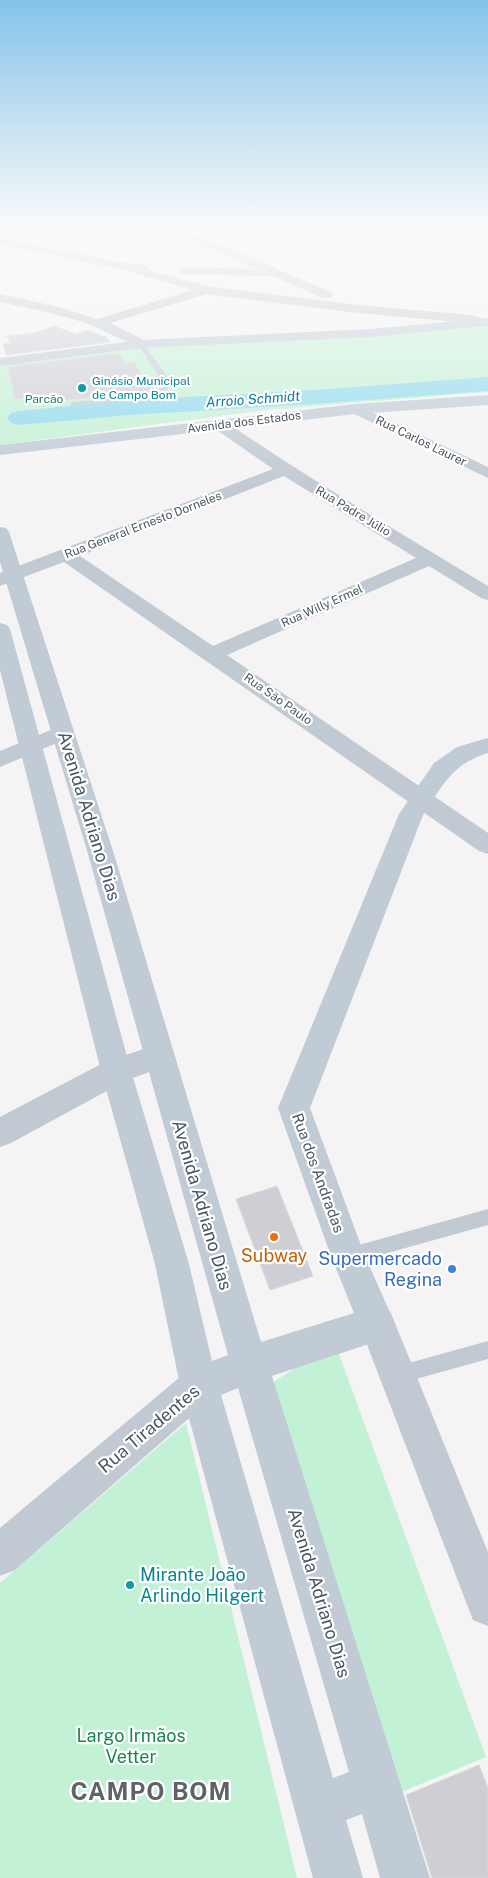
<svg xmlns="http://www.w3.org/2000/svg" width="488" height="1878" font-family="'Public Sans',sans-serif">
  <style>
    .green { fill: #c3f1d5 }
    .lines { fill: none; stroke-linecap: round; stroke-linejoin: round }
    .river { fill: #90daee; fill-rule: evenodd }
    .building { fill: #cdcfd5; stroke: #d7d9de }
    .lane { fill: #c1cad2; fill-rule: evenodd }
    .street { fill: #c1cad2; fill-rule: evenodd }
    .secondary { fill: #c1cbd6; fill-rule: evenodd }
    .culture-dot { fill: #0f9aa8; stroke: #fff; stroke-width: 2 }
    .food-dot { fill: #e8710a; stroke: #fff; stroke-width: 2 }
    .shop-dot { fill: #3f7fe0; stroke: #fff; stroke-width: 2 }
    .labels { text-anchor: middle; stroke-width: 4.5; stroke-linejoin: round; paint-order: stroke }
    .far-culture-label { font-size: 12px; fill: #0d838f; stroke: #fff; text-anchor: start }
    .far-park-label { font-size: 12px; fill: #17864f; stroke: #fff }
    .far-street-label { font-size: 12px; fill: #4a5661; stroke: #fff }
    .far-water-label { font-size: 14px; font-style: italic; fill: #0c7c9b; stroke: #fff }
    .street-label { font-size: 15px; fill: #4a5661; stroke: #fff }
    .near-street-label { font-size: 18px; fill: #4a5661; stroke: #fff }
    .near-food-label { font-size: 18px; fill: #c56008; stroke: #fff }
    .near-shop-label { font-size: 18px; fill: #366cbe; stroke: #fff; text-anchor: end }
    .near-culture-label { font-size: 18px; fill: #0d838f; stroke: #fff; text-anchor: start }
    .near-park-label { font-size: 18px; fill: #17864f; stroke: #fff }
    .near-district-label { font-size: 24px; font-weight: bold; letter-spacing: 1px; fill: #5f6368; stroke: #fff }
  </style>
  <rect width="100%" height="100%" fill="#f5f3f3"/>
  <!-- green -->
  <g class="green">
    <path d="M488 326V392L266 410 0 445V363L122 349Z"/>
    <path d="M335 1343 486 1757 392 1796 267 1386Z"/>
    <path d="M186 1423 297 1878H0V1583Z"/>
  </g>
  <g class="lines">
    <!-- river -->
    <path class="river" d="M488 377V391L314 404 129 415 19 425 11 423 7 418 11 413 19 411 129 400 314 390Z"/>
  </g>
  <!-- building -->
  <g class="building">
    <path d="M54 326 76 334 88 330 102 336H106L110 342 6 355 3 344 11 343 7 336 35 333Z"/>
    <path d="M118 353 125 363 135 362 141 376H148L152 392 23 404V399H15L8 367Z"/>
    <path d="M277 1186 313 1276 270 1290 236 1199Z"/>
    <path d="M479 1765 488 1788V1878H432L406 1795Z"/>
  </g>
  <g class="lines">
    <!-- lane -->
    <g class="lane">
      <path d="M141 342 143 343 166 375 168 391 153 399 71 406 70 404 74 402 151 395 161 388 158 375 138 344Z"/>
      <path d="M488 1209V1225L348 1264 342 1262 339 1256 342 1250 348 1248Z"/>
      <path d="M488 1341V1359L398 1384 391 1382 389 1375 391 1368 398 1366Z"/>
    </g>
    <!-- street -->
    <g class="street">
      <path d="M164 227 183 229 182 227H223L252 231 254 233 248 236 185 230 331 292 333 295 331 298H323L273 276 180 274 178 271 184 267 256 269Z"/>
      <path d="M0 238 125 263 147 265 148 270 207 286 358 305 472 315 485 320 487 323 480 327 469 323 358 313 207 294 110 323 146 341 148 344 141 348 86 323 51 313 0 302V294L59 307 97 319 193 290 123 270 0 244Z"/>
      <path d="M355 404 488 467V478L350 412 347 409 350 406Z"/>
      <path d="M220 420 226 422C311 480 400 533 488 586V600L481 598 429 566 227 655 488 833V854L479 851 64 562 0 586V573L273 469 214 428 212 425 214 422ZM284 476 416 558 213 646 80 556Z"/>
      <path d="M63 725 71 727 74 732 71 737 0 767V751Z"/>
      <path d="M158 1044 169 1047 173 1056 169 1065 127 1080 11 1143 0 1147V1117L105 1062Z"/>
      <path d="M377 1306 390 1311 488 1552V1626L473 1620 359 1324 364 1311Z"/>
      <path d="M199 1366 212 1372 218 1385 212 1398 15 1570 0 1576V1528L186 1372Z"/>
    </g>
    <!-- secondary -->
    <g class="secondary">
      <path d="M488 318V326L370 337 141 348 0 366V358L141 340 370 329Z"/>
      <path d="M488 395V405L355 414 0 455V445L355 404Z"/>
      <path d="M0 527 6 528 9 532 114 854 261 1342 354 1313 331 1256 278 1108 399 814 434 763 457 747 488 738V753C452 764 443 785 423 815L310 1108 365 1256 395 1324 390 1337 272 1376 430 1878H380L362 1814 346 1820 363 1878H313L180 1385 155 1264 101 1071 0 670V623L7 625 10 629 131 1071 189 1264 212 1361 228 1355 88 854 0 562ZM238 1388 349 1772 333 1778 221 1395Z"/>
    </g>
  </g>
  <!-- sky -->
  <linearGradient id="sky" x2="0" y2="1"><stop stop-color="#85c3ea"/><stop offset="0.46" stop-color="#fafafa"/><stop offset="1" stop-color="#fafafa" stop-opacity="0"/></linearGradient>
  <rect width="488" height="490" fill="url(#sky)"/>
  <!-- markers -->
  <g class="culture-dot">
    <circle cx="82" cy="388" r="5"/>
    <circle cx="130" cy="1585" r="5"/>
  </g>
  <circle class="food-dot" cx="274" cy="1237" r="5"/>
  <circle class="shop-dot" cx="452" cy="1269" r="5"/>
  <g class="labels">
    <!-- far-culture labels -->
    <g class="far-culture-label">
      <text x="92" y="385">Ginásio Municipal<tspan x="92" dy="14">de Campo Bom</tspan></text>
    </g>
    <!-- far-park labels -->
    <g class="far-park-label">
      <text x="44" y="403">Parcão</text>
    </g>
    <!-- far-street labels -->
    <g class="far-street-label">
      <text transform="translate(244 422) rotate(-7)" y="4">Avenida dos Estados</text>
      <text transform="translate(421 441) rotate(26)" y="4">Rua Carlos Laurer</text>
      <text transform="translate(353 511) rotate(31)" y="4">Rua Padre Júlio</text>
      <text transform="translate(143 525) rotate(-21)" y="4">Rua General Ernesto Dorneles</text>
      <text transform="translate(322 606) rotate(-24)" y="4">Rua Willy Ermel</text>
      <text transform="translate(278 699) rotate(35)" y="4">Rua São Paulo</text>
    </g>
    <!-- far-water labels -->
    <g class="far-water-label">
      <text transform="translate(253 399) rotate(-4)" y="5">Arroio Schmidt</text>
    </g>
    <!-- street labels -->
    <g class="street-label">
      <text transform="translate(318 1173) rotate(70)" y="5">Rua dos Andradas</text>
    </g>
    <!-- near-street labels -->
    <g class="near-street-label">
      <text transform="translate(89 816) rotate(73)" y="6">Avenida Adriano Dias</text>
      <text transform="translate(202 1205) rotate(74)" y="6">Avenida Adriano Dias</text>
      <text transform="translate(149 1429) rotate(-40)" y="6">Rua Tiradentes</text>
      <text transform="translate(319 1593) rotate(73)" y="6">Avenida Adriano Dias</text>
    </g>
    <!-- near-food labels -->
    <g class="near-food-label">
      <text x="274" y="1262">Subway</text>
    </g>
    <!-- near-shop labels -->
    <g class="near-shop-label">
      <text x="442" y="1265">Supermercado<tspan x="442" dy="21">Regina</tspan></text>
    </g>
    <!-- near-culture labels -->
    <g class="near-culture-label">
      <text x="140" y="1581">Mirante João<tspan x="140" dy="21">Arlindo Hilgert</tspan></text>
    </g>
    <!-- near-park labels -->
    <g class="near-park-label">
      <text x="131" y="1742">Largo Irmãos<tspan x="131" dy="21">Vetter</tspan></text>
    </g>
    <!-- near-district labels -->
    <g class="near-district-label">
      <text x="151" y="1800">CAMPO BOM</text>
    </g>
  </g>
</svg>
